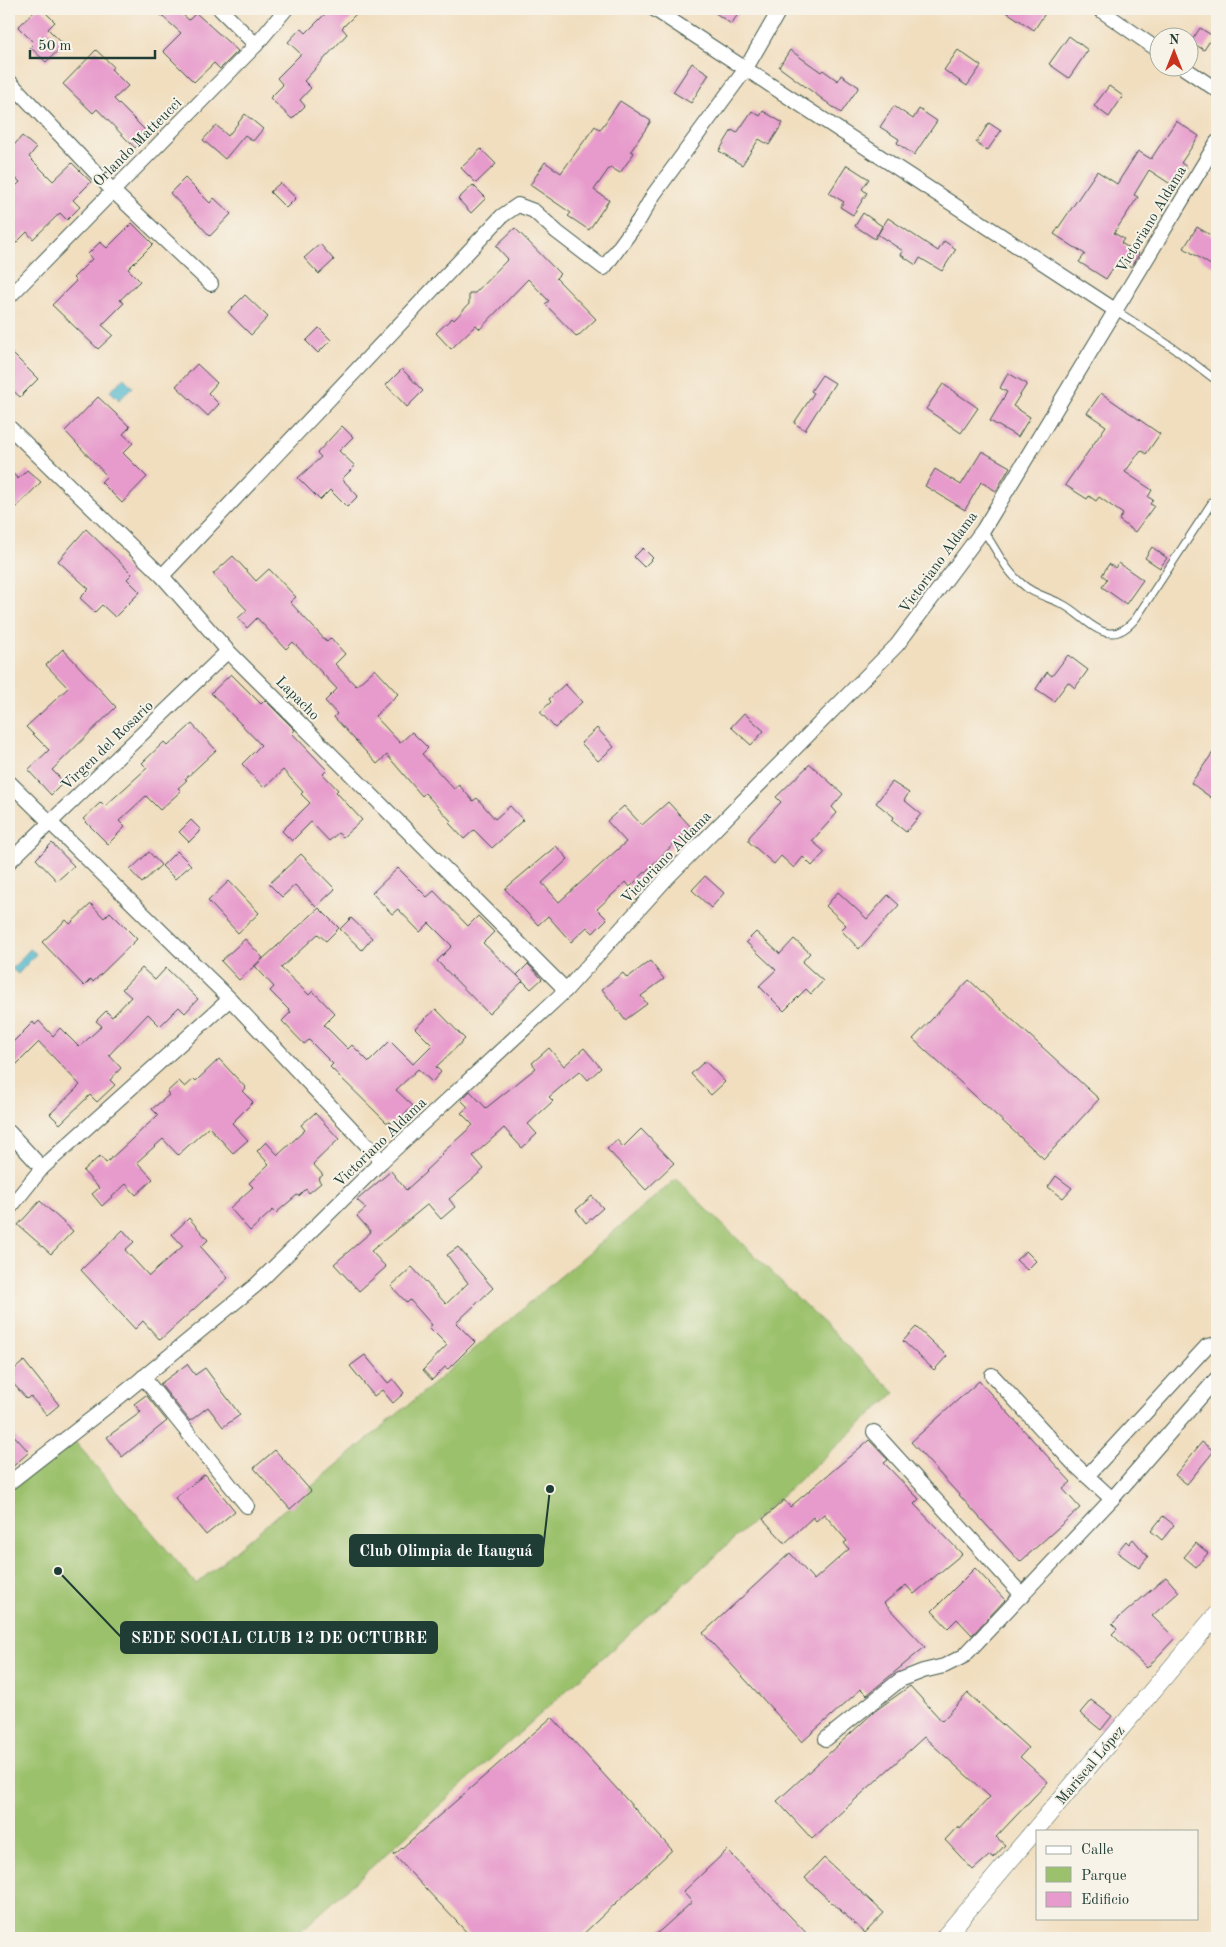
<svg xmlns="http://www.w3.org/2000/svg" width="1226" height="1947" font-family="'Old Standard TT',serif">
  <style>
    .green { fill: #9bc16c; stroke: #5d7f50 }
    .water { fill: #4eb7cc; stroke: #367a80 }
    .building { fill: #e79bcc }
    .lines { fill: none; stroke-linecap: round; stroke-linejoin: round }
    .service-casing { stroke: #3e5549; stroke-width: 9 }
    .minor-casing { stroke: #3e5549; stroke-width: 16 }
    .tertiary-casing { stroke: #3e5549; stroke-width: 19 }
    .service { stroke: #fff; stroke-width: 7 }
    .minor { stroke: #fff; stroke-width: 14 }
    .tertiary { stroke: #fff; stroke-width: 18 }
    .labels { text-anchor: middle; stroke-width: 4; stroke-linejoin: round; paint-order: stroke }
    .street-label { font-size: 15px; fill: #1f3d34; stroke: #f7f3e8 }
    .leader { fill: none; stroke: #1f3d34; stroke-width: 2 }
    .callout-dot { fill: #1f3d34; stroke: #f7f3e8; stroke-width: 2 }
    .callout { fill: #1f3d34; stroke: #1f3d34; stroke-width: 2 }
    .callout-label { font-size: 16px; text-anchor: middle; font-weight: bold; fill: #fff }
  </style>
  <rect width="100%" height="100%" fill="#f7f3e8"/>
  <filter id="ink" filterUnits="userSpaceOnUse"><feTurbulence type="fractalNoise" baseFrequency=".02" numOctaves="2"/><feDisplacementMap in="SourceGraphic" scale="10" xChannelSelector="R" yChannelSelector="G"/><feConvolveMatrix kernelMatrix="1 2 1 2 8 2 1 2 1" color-interpolation-filters="sRGB"/></filter>
  <filter id="wash" filterUnits="userSpaceOnUse"><feTurbulence type="fractalNoise" baseFrequency=".0096" numOctaves="4" result="noise"/><feDisplacementMap in="SourceGraphic" scale="20" xChannelSelector="R" yChannelSelector="G"/><feGaussianBlur stdDeviation="1.12" result="paint"/><feColorMatrix in="noise" values="0 0 0 0 0 0 0 0 0 0 0 0 0 0 0 0 0 1.4 0 .05"/><feComposite in="paint" operator="in"/></filter>
  <g filter="url(#wash)">
    <rect width="100%" height="100%" fill="#f1debf"/>
    <!-- green -->
    <path class="green" d="M676 1179 895 1393 293 1938H9V1487L71 1437 196 1584Z"/>
    <!-- water -->
    <g class="water">
      <path d="M124 378 133 387 119 400 110 391Z"/>
      <path d="M30 949 36 954 18 974 12 969Z"/>
    </g>
    <g id="blocks">
      <!-- building -->
      <g class="building">
        <path d="M37 9H42L55 22 48 29 64 45 46 62 30 47 34 43 18 27Z"/>
        <path d="M154 9H176L189 20 196 13 238 51 220 69 214 63 194 82 163 51 181 33Z"/>
        <path d="M330 9H361L342 28 347 34 304 81 311 88 300 100 305 106 292 119 270 98 283 85 277 78 301 54 288 42 301 28 306 33Z"/>
        <path d="M710 9H742L731 24Z"/>
        <path d="M1002 9H1048L1034 30Z"/>
        <path d="M1200 28 1213 36 1204 50 1191 42Z"/>
        <path d="M1069 36 1088 50 1069 78 1049 64Z"/>
        <path d="M96 50 114 67 111 69 128 86 114 99 149 134 135 148 97 109 93 113 63 84Z"/>
        <path d="M790 50 821 72 823 70 838 81 841 75 859 87 841 113 779 67Z"/>
        <path d="M958 50 981 66 967 86 944 70Z"/>
        <path d="M692 63 709 74 691 103 673 92Z"/>
        <path d="M1109 86 1123 96 1109 117 1094 106Z"/>
        <path d="M620 101 651 121 631 151 634 153 620 173 610 167 594 190 609 200 589 230 568 216 571 213 530 185 545 162 561 173 595 126 600 130Z"/>
        <path d="M894 106 913 119 919 109 937 121 914 155 897 143 899 139 880 127Z"/>
        <path d="M752 111 760 116 763 111 783 123 769 145 759 139 742 165 719 151 732 130 737 133Z"/>
        <path d="M245 114 263 129 253 141 245 135 225 159 203 140 216 125 228 136Z"/>
        <path d="M1176 121 1199 136 1181 163 1187 167 1175 187 1149 170 1134 195 1138 197 1114 233 1124 239 1121 243 1139 254 1131 267 1119 259 1106 279 1079 262 1085 254 1054 234 1097 171 1117 184 1138 151 1151 159Z"/>
        <path d="M989 123 1001 131 987 151 976 143Z"/>
        <path d="M22 136 36 148 29 157 53 181 72 163 91 182 73 200 80 207 67 220 60 213 33 239 27 232 9 250V193L20 182 9 172V151Z"/>
        <path d="M481 149 496 164 476 183 461 168Z"/>
        <path d="M847 165 869 179 862 189 867 193 853 215 840 207 844 202 829 193Z"/>
        <path d="M185 178 210 203 214 198 231 214 210 236 170 193Z"/>
        <path d="M280 183 296 198 286 208 270 192Z"/>
        <path d="M473 185 486 198 471 213 458 199Z"/>
        <path d="M863 213 882 226 878 234 888 218 938 251 944 241 956 249 942 271 920 258 916 265 901 255 903 251 877 234 875 239 855 226Z"/>
        <path d="M132 223 153 244 128 269 140 281 120 300 124 303 102 325 113 335 98 349 52 305 76 281 73 278 92 259 88 254 100 242 107 248Z"/>
        <path d="M1197 227 1217 239V269L1184 248Z"/>
        <path d="M515 228 560 274 556 278 596 319 577 337 545 304 549 301 528 279 480 329 476 325 451 349 436 333 452 318 454 320 469 304V293H475L508 259 496 246Z"/>
        <path d="M320 244 334 260 319 274 304 258Z"/>
        <path d="M245 295 268 317 251 335 228 312Z"/>
        <path d="M319 328 331 340 318 353 306 341Z"/>
        <path d="M9 350 38 379 20 397 9 387Z"/>
        <path d="M197 364 217 383 208 393 219 404 208 416 176 386Z"/>
        <path d="M402 369 423 391 407 407 386 385Z"/>
        <path d="M1008 373 1027 384 1013 406 1030 417 1018 437 990 421 1007 392 1000 388Z"/>
        <path d="M822 375 835 383 805 430 794 423 814 393 811 391Z"/>
        <path d="M943 384 978 408 961 433 926 409Z"/>
        <path d="M1101 393 1160 434 1146 454 1141 450 1125 472 1152 490 1148 497 1153 500 1150 504 1154 506 1135 532 1119 520 1123 514 1099 497 1096 501 1089 496 1087 499 1065 485 1106 426 1087 413Z"/>
        <path d="M98 397 130 427 123 434 133 443 123 453 147 477 122 503 101 482 107 476 65 431Z"/>
        <path d="M342 426 353 437 339 451 355 466 342 479 358 496 347 507 330 490 320 500 298 478 321 457 317 453Z"/>
        <path d="M982 451 1010 467 996 491 981 482 965 510 925 486 935 469 961 485Z"/>
        <path d="M9 469 18 479 27 470 41 482 9 515Z"/>
        <path d="M86 529 132 574 127 579 140 592 115 617 102 605 95 612 80 598 89 589 58 561Z"/>
        <path d="M1152 547 1167 558 1160 568 1145 558Z"/>
        <path d="M643 548 653 558 644 567 634 557Z"/>
        <path d="M233 556 256 581 269 569 296 597 290 602 327 642 331 638 345 654 335 664 356 686 375 669 398 694 375 716 400 743 412 732 428 748 422 754 454 789 459 785 473 801 477 798 495 819 510 806 523 820 492 848 474 830 464 839 449 823 451 821 425 793 422 796 387 755 377 764 334 717 337 714 325 701 337 689 293 642 286 649 257 618 247 628 238 618 247 610 213 574Z"/>
        <path d="M1119 563 1143 580 1126 604 1102 587 1107 579 1102 575 1109 564 1115 568Z"/>
        <path d="M63 649 116 707 52 770 64 782 51 795 28 770 49 750 26 727 68 688 46 665Z"/>
        <path d="M1068 655 1088 670 1075 688 1068 682 1054 701 1036 689 1047 672 1052 676Z"/>
        <path d="M231 674 261 704 265 700 295 730 292 733 327 770 323 774 338 790 336 792 362 820 343 837 338 833 329 841 311 822 292 841 282 831 310 803 301 794 303 792 283 770 264 788 242 764 261 745 211 693Z"/>
        <path d="M565 684 582 702 555 728 540 712 551 702 549 699Z"/>
        <path d="M744 713 764 731 751 745 731 727Z"/>
        <path d="M192 724 216 750 185 779 187 780 178 788 181 791 160 810 146 796 119 821 125 827 108 844 83 819 101 802 105 806 147 768 142 763 164 742 168 746Z"/>
        <path d="M597 728 614 747 598 761 581 743Z"/>
        <path d="M1217 747V802L1191 783Z"/>
        <path d="M810 764 843 794 832 807 837 813 812 841 825 852 812 866 803 857 794 868 781 856 774 864 749 842V837L781 802 776 797Z"/>
        <path d="M892 782 909 793 904 800 921 814 906 832 891 820 894 817 876 803Z"/>
        <path d="M668 802 691 827 630 887 626 882 597 909 607 919 593 933 587 927 571 942 548 916 538 925 505 889 556 846 568 859 542 883 559 902 626 842 607 821 624 806 642 825Z"/>
        <path d="M191 820 201 830 189 842 179 832Z"/>
        <path d="M52 843 74 866 57 881 36 859Z"/>
        <path d="M177 851 191 865 175 879 162 866Z"/>
        <path d="M149 852 161 865 142 883 130 870Z"/>
        <path d="M301 854 335 889 316 907 295 885 282 897 269 884Z"/>
        <path d="M398 868 427 897 434 891 468 926 478 916 494 932 483 943 523 981 489 1014 437 961 452 946 429 923 420 932 398 909 392 914 372 893Z"/>
        <path d="M705 876 724 893 711 908 692 890Z"/>
        <path d="M229 881 259 913 238 933 208 901Z"/>
        <path d="M838 892 867 919 888 895 899 905 859 949 841 930 846 925 826 906Z"/>
        <path d="M91 904 104 918 110 912 137 939 93 982 91 979 84 986 42 942 66 920 70 924Z"/>
        <path d="M319 908 339 928 326 941 318 934 281 968 309 995 313 991 335 1014 324 1025 348 1049 352 1045 369 1062 390 1041 413 1064 432 1045 415 1028 436 1009 465 1039 436 1067 441 1072 432 1082 418 1069 396 1090 413 1106 396 1123 386 1122 330 1067 333 1064 309 1040 304 1044 282 1021 291 1012 270 991 274 987 255 966Z"/>
        <path d="M351 918 372 938 362 950 340 929Z"/>
        <path d="M756 932 780 954 794 939 810 953 802 962 823 981 811 994 806 989 784 1011 759 986 776 970 746 942Z"/>
        <path d="M245 939 263 958 239 980 221 961Z"/>
        <path d="M650 961 664 979 641 996 647 1004 625 1020 602 989 623 973 627 978Z"/>
        <path d="M528 964 542 979 531 989 517 975Z"/>
        <path d="M142 968 155 980 166 968 198 999 185 1013 179 1007 160 1026 148 1014 109 1055 121 1068 110 1080 115 1085 97 1102 90 1095 60 1124 50 1114 80 1085 39 1042 9 1072V1046L33 1022 35 1025 39 1021 53 1036 60 1028 79 1047 102 1026 96 1021 106 1011 112 1017 131 997 122 989Z"/>
        <path d="M969 980 1099 1099 1044 1159 913 1039Z"/>
        <path d="M549 1048 564 1066 584 1048 601 1068 588 1080 580 1071 549 1097 553 1101 528 1124 537 1134 522 1148 504 1128 473 1156 484 1169 449 1199 455 1207 441 1219 428 1204 371 1251 386 1267 359 1291 334 1264 371 1232 357 1216 366 1208 357 1200 391 1171 406 1190 426 1172 425 1171 442 1155 441 1154 473 1125 461 1113 468 1107 461 1100 470 1091 486 1108 536 1068 532 1063Z"/>
        <path d="M219 1059 246 1088 242 1091 253 1102 232 1123 248 1140 233 1153 209 1127 178 1155 163 1139 137 1162 153 1179 136 1195 126 1184 102 1206 92 1194 99 1188 83 1171 100 1156 106 1163 158 1115 152 1109 169 1095 167 1092 179 1081 185 1087 194 1079 196 1081Z"/>
        <path d="M705 1061 725 1082 711 1095 691 1074Z"/>
        <path d="M315 1113 339 1139 313 1164 323 1175 318 1179 321 1183 309 1193 306 1189 299 1196 297 1195 276 1213 273 1210 250 1231 230 1208 253 1187 249 1183 269 1164 257 1151 266 1142 278 1155 305 1130 301 1125Z"/>
        <path d="M641 1129 674 1163 646 1190 607 1149 617 1140 623 1147Z"/>
        <path d="M1056 1176 1072 1188 1063 1198 1048 1187Z"/>
        <path d="M592 1196 603 1208 586 1223 576 1210Z"/>
        <path d="M40 1201 73 1231 51 1254 18 1225Z"/>
        <path d="M189 1218 208 1240 201 1247 228 1278 160 1340 143 1321 135 1329 81 1270 123 1230 134 1242 125 1250 149 1276 183 1246 172 1234Z"/>
        <path d="M458 1247 493 1288 456 1323 475 1342 448 1369 445 1367 432 1380 423 1370 447 1345 429 1327 432 1325 410 1300 407 1303 391 1286 412 1267 446 1304 468 1283 447 1255Z"/>
        <path d="M1026 1251 1036 1261 1027 1270 1016 1260Z"/>
        <path d="M916 1327 947 1356 934 1370 903 1341Z"/>
        <path d="M365 1355 388 1383 393 1379 404 1393 393 1403 382 1390 374 1396 350 1366Z"/>
        <path d="M24 1361 59 1405 47 1415 30 1396 27 1399 9 1379V1374Z"/>
        <path d="M187 1364 195 1375 205 1368 240 1415 223 1427 208 1407 190 1421 160 1384Z"/>
        <path d="M979 1381 1071 1482 1063 1489 1080 1508 1020 1562 911 1442Z"/>
        <path d="M146 1395 167 1421 122 1457 107 1437 141 1412 134 1404Z"/>
        <path d="M9 1430 29 1452 9 1470Z"/>
        <path d="M869 1440 888 1460 884 1463 919 1499 914 1504 962 1554 914 1594 906 1585 884 1603 925 1647 867 1695 861 1689 802 1742 703 1633 790 1553 814 1580 849 1549 844 1543 847 1541 824 1514 816 1521 813 1517 785 1543 763 1519 784 1500 790 1507Z"/>
        <path d="M1202 1442 1214 1451 1187 1484 1175 1475Z"/>
        <path d="M275 1450 311 1491 290 1509 254 1468Z"/>
        <path d="M205 1474 235 1511 206 1535 175 1498Z"/>
        <path d="M1163 1516 1174 1525 1162 1540 1151 1531Z"/>
        <path d="M1133 1539 1148 1557 1139 1568 1117 1552 1126 1541 1129 1544Z"/>
        <path d="M1196 1543 1208 1553 1196 1567 1184 1557Z"/>
        <path d="M975 1568 1005 1600 972 1635 957 1619 948 1628 932 1611Z"/>
        <path d="M1166 1577 1179 1592 1152 1616 1175 1638 1147 1668 1112 1634 1117 1629 1112 1624Z"/>
        <path d="M910 1686 942 1721 968 1693 1028 1748 1020 1757 1048 1782 996 1837 1005 1845 993 1858 990 1855 973 1870 945 1840 958 1826 960 1829 990 1797 924 1737 812 1839 777 1801 875 1711Z"/>
        <path d="M1091 1700 1112 1716 1101 1730 1080 1713Z"/>
        <path d="M552 1717 672 1850 579 1938H472L394 1855Z"/>
        <path d="M727 1850 811 1938H652L692 1902 683 1892Z"/>
        <path d="M824 1858 884 1913 865 1933 805 1878Z"/>
      </g>
    </g>
  </g>
  <g filter="url(#ink)">
    <use href="#blocks" fill-opacity="0" stroke="#3e5549" stroke-width="1"/>
    <g class="lines">
      <!-- service casing -->
      <g class="service-casing">
        <g id="service">
          <path d="M1115 310 1175 349 1217 381"/>
          <path d="M983 530C995 547 1005 570 1021 583 1032 594 1048 597 1062 604 1087 616 1107 654 1136 618L1217 495"/>
        </g>
      </g>
      <!-- minor casing -->
      <g class="minor-casing">
        <g id="minor">
          <path d="M220 9 256 45"/>
          <path d="M654 9 1115 310"/>
          <path d="M1099 9 1158 50"/>
          <path d="M1184 68 1217 90"/>
          <path d="M9 81 112 190 211 284"/>
          <path d="M9 297 256 45 286 9"/>
          <path d="M9 427 162 576 228 651 566 990"/>
          <path d="M162 576 502 216 518 205 534 211 557 232 604 268 639 220 654 194 745 70 780 9"/>
          <path d="M9 782 230 999 382 1161"/>
          <path d="M9 862 228 651"/>
          <path d="M9 1132 42 1168"/>
          <path d="M9 1209 42 1168 230 999"/>
          <path d="M992 1375 1073 1463 1112 1499"/>
          <path d="M143 1377 247 1506"/>
          <path d="M874 1432 1023 1596"/>
          <path d="M1087 1476 1207 1346 1217 1344"/>
          <path d="M9 1483 118 1398 256 1285 382 1161 566 990 667 878 897 645 983 530 1217 142"/>
          <path d="M826 1739 900 1680 923 1671 944 1666 964 1656 1112 1499 1217 1378"/>
        </g>
      </g>
      <!-- tertiary casing -->
      <g class="tertiary-casing">
        <path id="tertiary" d="M944 1938 1217 1614"/>
      </g>
      <!-- service -->
      <use href="#service" class="service"/>
      <!-- minor -->
      <use href="#minor" class="minor"/>
      <!-- tertiary -->
      <use href="#tertiary" class="tertiary"/>
    </g>
  </g>
  <g class="labels">
    <!-- street labels -->
    <g class="street-label">
      <text transform="translate(137 142) rotate(-45)" y="5">Orlando Matteucci</text>
      <text transform="translate(1151 219) rotate(-59)" y="5">Victoriano Aldama</text>
      <text transform="translate(938 562) rotate(-54)" y="5">Victoriano Aldama</text>
      <text transform="translate(298 698) rotate(45)" y="5">Lapacho</text>
      <text transform="translate(107 745) rotate(-44)" y="5">Virgen del Rosario</text>
      <text transform="translate(666 857) rotate(-46)" y="5">Victoriano Aldama</text>
      <text transform="translate(380 1142) rotate(-44)" y="5">Victoriano Aldama</text>
      <text transform="translate(1090 1765) rotate(-50)" y="5">Mariscal López</text>
    </g>
  </g>
  <!-- callouts -->
  <path class="leader" d="M550 1489L543 1550M58 1571L121 1637"/>
  <g class="callout-dot">
    <circle cx="550" cy="1489" r="5"/>
    <circle cx="58" cy="1571" r="5"/>
  </g>
  <g class="callout">
    <rect x="350" y="1535" width="193" height="31" rx="5"/>
    <rect x="121" y="1622" width="316" height="31" rx="5"/>
  </g>
  <g class="callout-label">
    <text x="446" y="1556">Club Olimpia de Itauguá</text>
    <text x="279" y="1643">SEDE SOCIAL CLUB 12 DE OCTUBRE</text>
  </g>
  <!-- margin -->
  <rect width="1226" height="1947" fill="none" stroke="#f7f3e8" stroke-width="30"/>
  <!-- legend -->
  <rect x="1036" y="1830" width="162" height="90" fill="#f7f3e8" stroke="#a1aaa0"/>
  <rect x="1046" y="1846" width="25" height="8" fill="#ffffff" stroke="#a1aaa0"/>
  <text x="1081" y="1854" font-size="15" fill="#1f3d34">Calle</text>
  <rect x="1046" y="1867" width="25" height="15" fill="#9bc16c" stroke="#a1aaa0"/>
  <text x="1081" y="1880" font-size="15" fill="#1f3d34">Parque</text>
  <rect x="1046" y="1892" width="25" height="15" fill="#e79bcc" stroke="#a1aaa0"/>
  <text x="1081" y="1904" font-size="15" fill="#1f3d34">Edificio</text>
  <!-- north arrow -->
  <g transform="translate(1174 52)"><circle r="24" fill="#f7f3e8" stroke="#a1aaa0"/>
  <path d="M0-4L9 19L0 12L-9 19Z" fill="#c8321e"/>
  <text y="-8" font-size="14" font-weight="bold" text-anchor="middle" fill="#1f3d34">N</text>
  </g>
  <!-- scale -->
  <path d="M30 50v8h125v-8" fill="none" stroke="#1f3d34" stroke-width="2.5"/>
  <text x="38" y="50" font-size="15" fill="#1f3d34" stroke="#f7f3e8" stroke-width="4" paint-order="stroke">50 m</text>
</svg>
